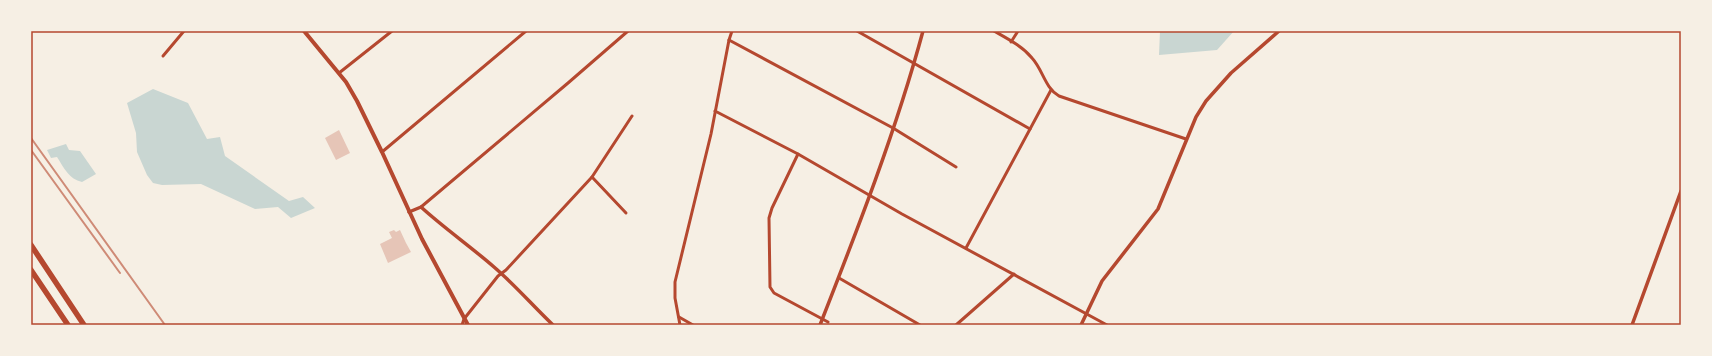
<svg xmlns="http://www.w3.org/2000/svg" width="1712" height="356" font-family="'DM Sans',sans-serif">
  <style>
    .water { fill: #c9d6d2 }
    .building { fill: #e6c5b7 }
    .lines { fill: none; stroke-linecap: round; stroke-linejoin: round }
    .minor { stroke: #b5482f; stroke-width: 3 }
    .tertiary { stroke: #b5482f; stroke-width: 3.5 }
    .secondary { stroke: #b5482f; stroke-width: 4 }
    .motorway { stroke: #b5482f; stroke-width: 5.5 }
    .rail { stroke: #cf8b77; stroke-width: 2 }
    .neatline { fill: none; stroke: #b5482f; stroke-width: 1.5 }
  </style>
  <rect width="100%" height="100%" fill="#f6efe4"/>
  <!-- water -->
  <g class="water">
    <path d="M1160 31H1234L1217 50 1159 55Z"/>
    <path d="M153 89 188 103 207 139 220 137 225 156 289 201 303 197 315 208 291 218 278 207 255 209 201 184 162 185 153 183 147 175 137 152 136 133 127 103Z"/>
    <path d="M66 144 69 150 80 151 96 174 82 182C69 179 64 168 57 157L51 158 47 150Z"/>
  </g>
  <!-- building -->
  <g class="building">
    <path d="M339 130 350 153 336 160 325 138Z"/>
    <path d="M394 230 396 232 400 230 406 243 411 252 388 263 380 244 392 238 389 232Z"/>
  </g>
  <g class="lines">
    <!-- minor -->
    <g class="minor">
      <path d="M857 31 1030 129"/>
      <path d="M994 31C1008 39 1022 46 1032 58 1043 70 1045 88 1059 96L1186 139"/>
      <path d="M729 40 893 128 956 167"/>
      <path d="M1011 42 1018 31"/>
      <path d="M163 56 184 31"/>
      <path d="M339 73 392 31"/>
      <path d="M715 111 798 154 902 214 1107 325"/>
      <path d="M382 152 526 31"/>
      <path d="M798 154 772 208 769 218 770 287 774 293 828 322"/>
      <path d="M592 177 626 213"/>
      <path d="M421 207 568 83 628 31"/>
      <path d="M966 248 1051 90"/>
      <path d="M839 278 920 325"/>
      <path d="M679 317 693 325"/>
      <path d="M462 325 464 319 498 276 506 270 592 177 632 116"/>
      <path d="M680 325 675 298V282L711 134 729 40 732 31"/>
      <path d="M956 325 1014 274"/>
    </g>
    <!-- tertiary -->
    <g class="tertiary">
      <path d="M409 212 421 207C444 228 470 246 494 267 515 285 533 306 553 325"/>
      <path d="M820 325C858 228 896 131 923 31"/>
      <path d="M1081 325 1102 281 1158 209 1196 117 1206 101 1231 73 1279 31"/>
      <path d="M1632 325 1681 191"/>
    </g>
    <!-- secondary -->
    <path class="secondary" d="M304 31 346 82 357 101 382 152 422 239 468 325"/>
    <!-- motorway -->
    <g class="motorway">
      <path d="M31 245 84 325"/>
      <path d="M31 270 68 325"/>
    </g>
    <!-- rail -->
    <g class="rail">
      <path d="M31 138 165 325"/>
      <path d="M31 150 120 273"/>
    </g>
  </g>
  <!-- border -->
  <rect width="1712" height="356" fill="none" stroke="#f6efe4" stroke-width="64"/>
  <rect x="32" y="32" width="1648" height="292" class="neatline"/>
</svg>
